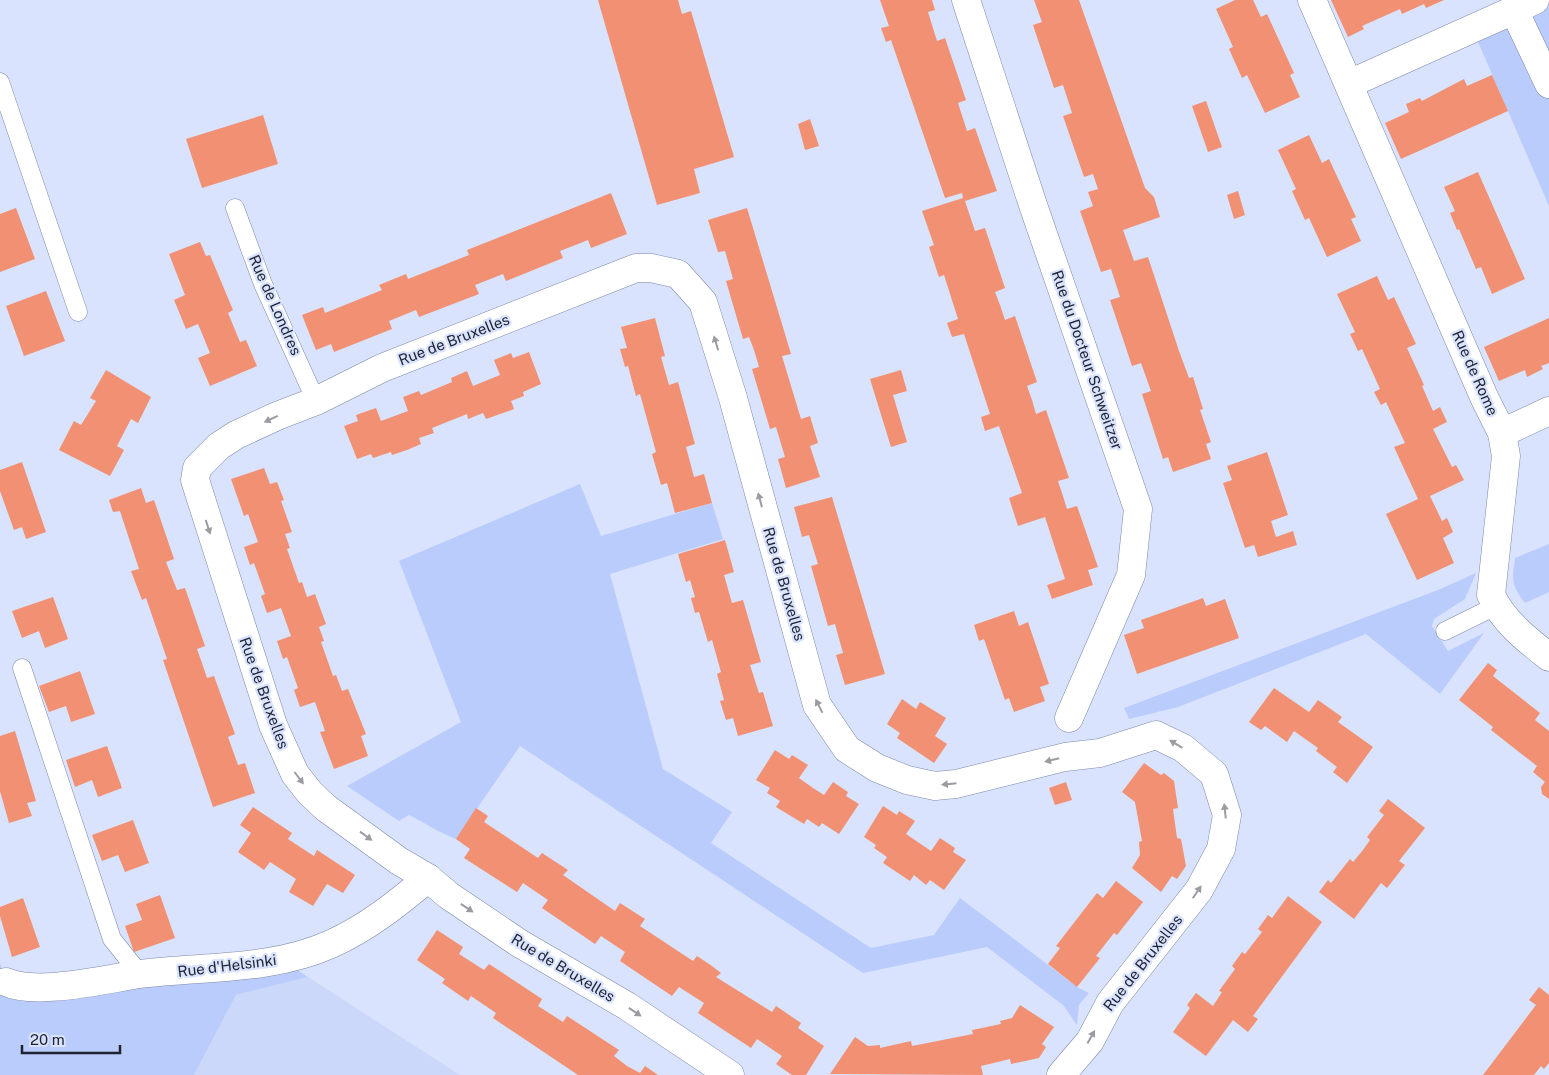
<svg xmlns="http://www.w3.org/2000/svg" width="1549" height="1075" font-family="'Public Sans',sans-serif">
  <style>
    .built { fill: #ccd8f9 }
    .green { fill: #baccfb }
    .building { fill: #f19073 }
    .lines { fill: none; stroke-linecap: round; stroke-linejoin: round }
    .lane-casing { stroke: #7c88a6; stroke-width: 19 }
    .street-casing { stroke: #7c88a6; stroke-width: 29 }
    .lane { stroke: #fff; stroke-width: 18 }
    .street { stroke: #fff; stroke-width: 28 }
    .oneway { fill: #9a9ca2 }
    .labels { text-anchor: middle; stroke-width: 4.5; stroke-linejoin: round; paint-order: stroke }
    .street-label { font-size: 15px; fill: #1f2330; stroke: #d9e3fe }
  </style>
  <rect width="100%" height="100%" fill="#d9e3fe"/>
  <!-- built -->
  <path class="built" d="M308 977 460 1075H194L236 995Z"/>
  <!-- green -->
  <g class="green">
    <path d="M1535 0H1549V206L1472 28Z"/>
    <path d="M580 484 601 536 712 503 723 539 610 574 663 769 732 812 711 843 871 948 934 935 960 898 1077 987 1089 993 1079 1005 1077 1025 1063 1005 987 947 863 973 520 746 456 839C440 833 425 823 409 815L399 821 347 786 461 722 399 561Z"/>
    <path d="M1549 544V592L1525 603C1511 585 1512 580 1515 558Z"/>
    <path d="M1476 573 1465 599 1434 619 1432 626 1448 651 1484 633 1440 694 1366 634 1178 707 1129 719 1124 708 1438 590Z"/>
    <path d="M282 960 308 977 236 995 194 1075H0V963L6 982Z"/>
  </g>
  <!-- building -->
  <g class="building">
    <path d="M598 0H678L682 14 691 11 734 157 694 169 700 193 657 205Z"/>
    <path d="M880 0H932L935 10 928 12 937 41 945 38 966 100 958 103 967 131 975 128 997 191 965 201 975 231 985 228 1005 288 995 292 1000 305 1005 320 1015 316 1037 382 1027 386 1032 400 1036 414 1046 410 1069 478 1058 481 1062 493 1067 509 1077 506 1098 567 1088 570 1093 585 1052 599 1047 585 1065 579 1045 517 1018 526 1009 498 1022 493 999 426 985 431 981 417 990 414 964 334 952 337 947 323 958 319 944 275 939 277 929 247 934 245 922 211 963 198 962 193 945 198 891 40 886 42 881 28 889 26Z"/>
    <path d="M1034 0H1079L1145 188 1154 197 1160 217 1123 230 1134 261 1148 257 1179 351 1189 378 1193 377 1203 409 1200 410 1211 442 1206 444 1211 459 1173 472 1168 457 1163 459 1142 394 1151 391 1141 363 1132 366 1110 300 1120 297 1111 269 1101 272 1080 211 1093 206 1088 192 1098 189 1093 174 1084 177 1063 116 1072 113 1063 85 1054 88 1033 25 1042 22Z"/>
    <path d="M1235 0H1253L1261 17 1267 14 1294 73 1290 75 1300 97 1265 113 1247 75 1242 78 1229 49 1233 47 1216 9Z"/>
    <path d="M1331 0H1444L1426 8 1424 4 1402 14 1400 9 1362 26 1364 29 1348 37Z"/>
    <path d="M1492 75 1508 111 1401 159 1385 123 1409 112 1406 104 1420 98 1422 101 1464 79 1467 86Z"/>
    <path d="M1206 101 1222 147 1208 152 1192 106Z"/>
    <path d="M263 115 278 164 202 188 186 139Z"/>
    <path d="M810 119 819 146 805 150 798 124Z"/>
    <path d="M1309 135 1322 163 1329 159 1356 217 1351 219 1361 241 1327 257 1309 218 1305 220 1292 191 1296 189 1278 150Z"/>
    <path d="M1478 172 1525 279 1492 294 1481 267 1476 269 1459 229 1457 230 1450 213 1455 211 1444 187Z"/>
    <path d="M1238 191 1245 215 1234 219 1227 195Z"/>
    <path d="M611 193 627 234 591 248 588 240 578 244 560 251 563 258 506 281 503 274 493 278 475 285 479 294 419 317 416 310 389 321 392 329 334 352 331 344 316 350 302 315 323 307 325 313 382 290 379 285 406 274 408 279 469 255 467 250Z"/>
    <path d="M16 208 35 259 0 272V214Z"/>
    <path d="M747 208 791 354 782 356 801 419 810 416 818 443 810 446 820 477 786 488 778 459 785 457 776 427 770 429 752 369 759 367 754 350 749 337 743 339 726 281 733 279 725 251 718 252 708 220Z"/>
    <path d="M200 242 206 256 210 255 233 310 228 313 240 342 246 340 257 366 210 386 198 358 210 353 198 324 186 329 174 300 185 295 169 254Z"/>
    <path d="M1377 276 1388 300 1394 297 1416 344 1407 348 1424 385 1422 386 1433 411 1440 407 1447 422 1433 429 1452 467 1456 465 1464 480 1430 496 1442 521 1447 518 1453 532 1443 538 1454 563 1417 580 1386 514 1418 499 1394 447 1405 443 1386 402 1381 405 1374 392 1380 389 1362 349 1358 351 1350 334 1355 332 1337 294Z"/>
    <path d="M46 291 65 341 24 356 6 306Z"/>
    <path d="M655 318 665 356 661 357 669 385 678 382 695 444 686 447 694 477 704 474 712 503 675 513 667 483 661 485 652 454 656 452 640 394 636 396 628 366 625 367 620 349 627 348 621 327Z"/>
    <path d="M1549 318V363L1541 366 1543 369 1527 377 1525 370 1499 381 1484 347Z"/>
    <path d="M529 352 541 384 523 392 524 396 511 401 514 409 486 419 483 413 468 419 467 414 432 428 434 433 419 438 421 444 407 450 392 455 391 452 373 458 371 454 357 459 344 426 358 421 356 415 376 408 381 421 408 411 403 397 419 391 421 395 452 382 451 378 467 371 473 386 500 375 494 360 511 353 513 358Z"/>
    <path d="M106 370 151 397 138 423 131 419 117 446 124 450 110 476 59 450 74 421 81 425 96 401 90 398Z"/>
    <path d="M901 370 907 391 893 395 907 442 891 447 870 379Z"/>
    <path d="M1267 452 1288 515 1271 521 1276 537 1293 531 1297 545 1258 557 1254 545 1245 548 1223 483 1232 480 1227 466Z"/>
    <path d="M22 462 46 532 26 539 22 527 14 530 0 491V470Z"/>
    <path d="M264 468 270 484 277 482 284 500 281 501 292 532 285 534 290 548 287 549 299 583 302 582 307 597 315 594 326 624 319 627 324 641 321 642 333 676 336 675 342 691 348 689 366 734 361 736 368 756 334 769 320 732 325 731 315 702 300 707 294 690 298 688 287 657 283 659 277 641 291 636 281 608 267 613 261 596 265 594 254 563 250 565 244 547 258 542 248 514 244 516 231 479Z"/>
    <path d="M141 488 146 503 154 500 174 559 166 562 177 590 185 588 205 646 197 649 202 663 207 678 214 676 235 734 228 737 238 765 245 763 255 793 213 807 163 660 167 659 146 598 142 600 131 571 139 569 120 511 113 512 109 500Z"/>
    <path d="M832 497 885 674 845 685 836 655 843 653 835 624 828 626 811 566 818 564 809 535 802 537 794 507Z"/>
    <path d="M725 540 734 572 724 575 732 603 743 600 761 662 750 665 759 693 763 692 773 726 738 736 733 718 726 720 720 701 724 700 717 674 721 672 712 640 708 642 699 612 695 613 691 598 695 597 690 580 686 582 678 554Z"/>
    <path d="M53 597 68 639 45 648 39 631 22 638 12 611Z"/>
    <path d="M1203 598 1206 606 1225 599 1239 638 1137 674 1124 635 1144 628 1141 620Z"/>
    <path d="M1014 611 1019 626 1028 622 1049 684 1040 687 1045 701 1014 712 1009 698 1005 700 984 639 979 641 974 625Z"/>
    <path d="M1488 663 1497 670 1493 676 1540 713 1535 720 1549 731V799L1542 794 1541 787 1545 782 1533 772 1537 766 1491 730 1493 727 1459 700Z"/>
    <path d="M80 671 95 714 71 722 66 706 49 712 39 686Z"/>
    <path d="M1274 688 1309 712 1318 700 1342 717 1338 722 1373 747 1347 783 1333 772 1337 767 1316 751 1318 748 1294 731 1287 742 1265 726 1261 730 1249 722Z"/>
    <path d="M902 699 916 709 920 702 946 718 935 736 947 744 934 763 897 738 900 733 887 724Z"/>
    <path d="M15 731 36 801 27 803 32 816 9 823 0 791V736Z"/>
    <path d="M107 746 122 788 98 797 92 780 75 787 66 760Z"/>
    <path d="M775 750 789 759 792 755 808 765 799 778 813 788 824 795 833 782 848 792 846 796 859 804 839 834 822 823 819 827 807 819 804 824 776 807 780 801 767 793 770 788 756 780Z"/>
    <path d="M1144 763 1161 775 1164 773 1174 781 1178 808 1173 809 1177 838 1181 839 1186 866 1177 879 1172 876 1161 892 1132 868 1140 855 1139 842 1142 841 1135 802 1122 792Z"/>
    <path d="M1066 782 1072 800 1055 805 1049 788Z"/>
    <path d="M1388 799 1425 828 1399 861 1405 865 1387 888 1381 883 1354 919 1319 892 1328 880 1331 883 1350 859 1353 862 1363 850 1370 840 1367 837 1384 815 1379 811Z"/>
    <path d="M883 806 897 815 899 811 915 821 906 834 931 851 940 838 955 848 953 852 966 860 944 890 930 880 926 885 914 875 910 881 883 863 887 857 874 848 876 845 864 837Z"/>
    <path d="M253 807 292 833 288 839 300 847 314 856 317 850 355 875 343 893 327 884 313 906 289 892 296 879 270 862 264 870 238 852 251 833 240 825Z"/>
    <path d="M476 808 488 816 484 822 538 858 542 853 568 870 563 875 615 911 620 903 645 919 640 926 693 961 697 956 712 966 721 973 716 977 772 1012 776 1006 801 1023 798 1028 824 1046 806 1075H792L776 1064 782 1056 757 1039 751 1048 698 1013 704 1003 679 987 672 996 620 961 625 952 601 936 595 944 542 908 548 900 523 883 517 892 464 858 470 849 456 839Z"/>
    <path d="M133 820 149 863 125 872 118 855 102 861 92 835Z"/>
    <path d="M1116 881 1143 902 1117 935 1114 933 1096 956 1100 958 1077 987 1048 964 1060 948 1056 946 1097 893 1103 898Z"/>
    <path d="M160 895 175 938 134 952 125 926 142 920 136 904Z"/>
    <path d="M1288 896 1322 922 1253 1016 1258 1019 1248 1032 1233 1020 1206 1056 1173 1032 1190 1008 1187 1005 1196 993 1213 1006 1222 992 1219 991 1235 969 1232 966 1242 952 1245 954 1262 932 1258 929 1268 915 1272 918Z"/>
    <path d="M23 898 40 947 12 957 0 916V907Z"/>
    <path d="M437 930 463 947 459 954 484 970 489 964 542 999 538 1006 563 1022 567 1016 619 1050 614 1056 627 1066 640 1073 645 1066 658 1075H578L493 1018 496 1013 471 996 468 1001 442 983 445 979 417 960Z"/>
    <path d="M1539 987 1549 995V1063L1544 1069 1541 1066 1534 1075H1483L1536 1005 1529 1000Z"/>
    <path d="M1020 1005 1054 1027 1042 1044 1046 1047 1039 1058 1011 1064 1010 1059 981 1066 983 1075 830 1074 855 1037 868 1046 880 1045V1048L911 1041 912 1046 973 1034 972 1030 1001 1024 1000 1021 1012 1018Z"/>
  </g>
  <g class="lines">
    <!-- lane casing -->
    <g class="lane-casing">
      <g id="lane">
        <path d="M0 82 78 312"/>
        <path d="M235 208 263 284 316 401"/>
        <path d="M1445 631 1496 606"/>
        <path d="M22 668 112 939 140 974"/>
      </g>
    </g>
    <!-- street casing -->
    <g class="street-casing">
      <g id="street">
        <path d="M966 0 1033 205 1138 509 1131 575 1069 718"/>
        <path d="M1312 0 1484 397 1502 433 1506 456 1491 595C1503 621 1527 640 1549 657"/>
        <path d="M1535 0 1514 10 1549 84"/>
        <path d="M1349 84 1514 10"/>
        <path d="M1502 433 1549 411"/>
        <path d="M6 982C36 996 106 979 140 974 204 966 271 971 331 944 367 928 398 903 428 878"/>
        <path d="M730 1075 627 1006 519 943 448 895 428 878 399 861 326 808 310 793 295 774 273 725 195 480 197 468 219 446 236 435 277 416 316 401 382 368 636 268H651L678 274 703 302 733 398 817 705 847 749 877 768 907 780 935 786 956 784 1065 757 1100 753 1156 735 1183 748 1214 774 1227 815 1221 849 1199 890 1110 1003 1090 1041 1061 1075"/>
      </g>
    </g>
    <!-- lane -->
    <use href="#lane" class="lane"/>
    <!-- street -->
    <use href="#street" class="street"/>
  </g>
  <!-- one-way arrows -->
  <defs><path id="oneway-solid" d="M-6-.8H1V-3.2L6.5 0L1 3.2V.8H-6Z" transform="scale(1.25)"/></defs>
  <g class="oneway">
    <use href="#oneway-solid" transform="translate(716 343) rotate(-107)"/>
    <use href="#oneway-solid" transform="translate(271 419) rotate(155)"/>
    <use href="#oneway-solid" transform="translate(760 500) rotate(-105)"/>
    <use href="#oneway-solid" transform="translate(208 527) rotate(72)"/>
    <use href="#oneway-solid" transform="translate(819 706) rotate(-117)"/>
    <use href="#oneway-solid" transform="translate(1176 744) rotate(-149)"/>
    <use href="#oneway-solid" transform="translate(1052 760) rotate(166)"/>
    <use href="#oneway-solid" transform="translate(299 778) rotate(53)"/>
    <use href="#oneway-solid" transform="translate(949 784) rotate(174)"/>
    <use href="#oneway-solid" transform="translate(1225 811) rotate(-96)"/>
    <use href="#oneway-solid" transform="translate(366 836) rotate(36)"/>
    <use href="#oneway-solid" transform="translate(1197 892) rotate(-56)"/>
    <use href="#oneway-solid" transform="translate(467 908) rotate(34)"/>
    <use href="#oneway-solid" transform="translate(635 1012) rotate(34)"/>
    <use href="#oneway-solid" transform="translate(1091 1037) rotate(-61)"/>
  </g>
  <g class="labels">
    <!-- street labels -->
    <g class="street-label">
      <text transform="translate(275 305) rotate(66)" y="5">Rue de Londres</text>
      <text transform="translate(454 340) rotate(-21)" y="5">Rue de Bruxelles</text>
      <text transform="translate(1087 360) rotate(71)" y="5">Rue du Docteur Schweitzer</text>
      <text transform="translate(1475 373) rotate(66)" y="5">Rue de Rome</text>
      <text transform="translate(784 584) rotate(74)" y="5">Rue de Bruxelles</text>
      <text transform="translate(264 693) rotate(70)" y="5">Rue de Bruxelles</text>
      <text transform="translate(1143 963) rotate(-52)" y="5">Rue de Bruxelles</text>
      <text transform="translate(227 966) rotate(-7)" y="5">Rue d'Helsinki</text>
      <text transform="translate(563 968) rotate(31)" y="5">Rue de Bruxelles</text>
    </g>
  </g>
  <!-- scale -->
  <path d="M22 1045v8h98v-8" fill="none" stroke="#1f2330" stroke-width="2.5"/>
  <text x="30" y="1045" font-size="15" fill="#1f2330" stroke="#d9e3fe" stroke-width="4" paint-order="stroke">20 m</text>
</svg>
